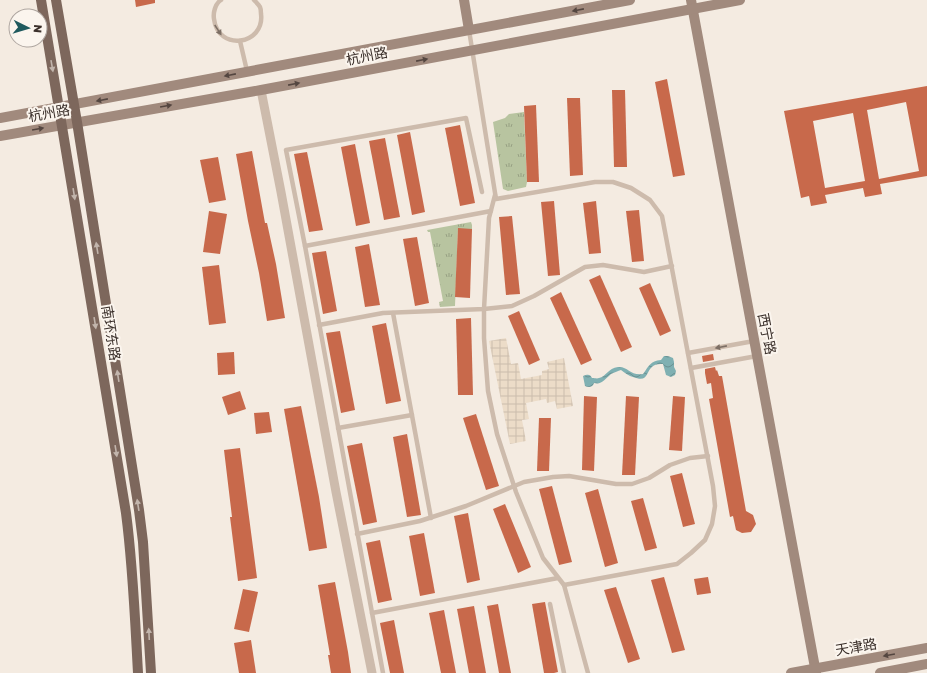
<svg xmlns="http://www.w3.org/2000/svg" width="927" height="673" font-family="'Golos Text','Noto Sans SC',sans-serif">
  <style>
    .grass { fill: url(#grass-tufts) }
    .plaza { fill: url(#plaza-grid) }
    .water { fill: url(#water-waves) }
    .building { fill: #c8694b; fill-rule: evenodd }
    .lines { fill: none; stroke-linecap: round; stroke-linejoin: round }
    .lane { stroke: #cdbbac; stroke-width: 4.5 }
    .street { stroke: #cdbbac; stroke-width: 9 }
    .secondary { stroke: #a18a7d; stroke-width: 10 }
    .primary { stroke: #7d675c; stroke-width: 10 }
    .oneway { fill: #544640 }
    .oneway2 { fill: #7d6f65 }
    .oneway3 { fill: #c2b5ac }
    .labels { text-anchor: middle; stroke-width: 4; stroke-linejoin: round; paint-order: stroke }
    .street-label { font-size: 14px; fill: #3b302b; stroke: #fbf5ee }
  </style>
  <defs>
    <pattern id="grass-tufts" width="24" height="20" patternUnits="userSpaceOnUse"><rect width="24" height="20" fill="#b8c4a0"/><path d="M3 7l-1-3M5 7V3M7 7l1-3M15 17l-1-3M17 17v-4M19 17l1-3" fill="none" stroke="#97a083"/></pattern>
    <pattern id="plaza-grid" width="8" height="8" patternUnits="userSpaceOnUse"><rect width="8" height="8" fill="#ecdcc8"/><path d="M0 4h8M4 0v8" fill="none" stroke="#cbbdac"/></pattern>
    <pattern id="water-waves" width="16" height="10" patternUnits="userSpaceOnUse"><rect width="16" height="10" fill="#7fb0b2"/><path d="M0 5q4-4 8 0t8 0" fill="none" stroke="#699091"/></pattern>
  </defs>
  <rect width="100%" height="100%" fill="#f4ebe1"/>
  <!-- grass -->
  <g class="grass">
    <path d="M524 112 527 182 526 187 508 191 503 189 493 122 505 118 509 114Z"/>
    <path d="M471 222 472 225V229H458L455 306 440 307 439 302 443 301 430 232H428L427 230Z"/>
  </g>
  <!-- plaza -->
  <path class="plaza" d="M506 338 511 364 518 363 521 379 542 375V371L549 369 547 362 564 358 573 406 557 409 555 401 547 403 546 399 526 403 529 419 522 420 526 441 510 444 489 341Z"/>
  <!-- water -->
  <path class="water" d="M664 356H668L673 358 674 362V367L676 371 675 375 671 377 666 375 663 364C660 364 656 364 653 366 645 372 649 383 633 377 629 376 625 373 621 370 618 371 615 372 611 374 605 379 602 385 594 383 593 387 589 388 585 386L583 376C588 374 590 374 592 378 595 378 597 379 599 378 606 377 608 368 618 367 628 366 630 376 643 374 649 366 650 361 661 360Z"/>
  <!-- building -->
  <g class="building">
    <path d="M135 0H155V3L136 7Z"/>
    <path d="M667 79 685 175 673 177 655 82Z"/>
    <path d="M927 86V176L880 184 882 194 865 197 863 188 825 195 827 203 811 206 809 196 801 198 784 111ZM906 102 919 171 879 179 867 110ZM853 113 865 181 825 188 813 121Z"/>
    <path d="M612 90H625L627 167H614Z"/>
    <path d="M567 98H580L583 175 570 176Z"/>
    <path d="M536 105 539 182H527L524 106Z"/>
    <path d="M460 125 475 203 460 206 445 128Z"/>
    <path d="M410 132 425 212 412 215 397 135Z"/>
    <path d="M385 138 400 217 384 220 369 141Z"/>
    <path d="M355 144 370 223 356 226 341 147Z"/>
    <path d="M252 151 265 223H267L276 264 285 318 267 321 259 273 248 221 236 154Z"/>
    <path d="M307 152 323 230 309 232 294 154Z"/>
    <path d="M218 157 226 200 209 203 200 160Z"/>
    <path d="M554 201 560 275 548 276 541 202Z"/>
    <path d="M596 201 601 253 589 254 583 203Z"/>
    <path d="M639 210 644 261 632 262 626 211Z"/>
    <path d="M209 211 227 214 220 254 203 252Z"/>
    <path d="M512 216 520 294 506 295 499 217Z"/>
    <path d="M458 228 472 229 470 298 455 297Z"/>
    <path d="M417 237 429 303 415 306 403 239Z"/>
    <path d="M369 244 380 305 365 307 355 247Z"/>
    <path d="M326 251 337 311 323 314 312 253Z"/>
    <path d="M219 265 226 323 209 325 202 267Z"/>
    <path d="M600 275 632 347 621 352 589 280Z"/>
    <path d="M650 283 671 331 660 336 639 288Z"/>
    <path d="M561 292 592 360 581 365 550 298Z"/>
    <path d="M519 311 540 360 529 365 508 316Z"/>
    <path d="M471 318 473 395H458L456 319Z"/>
    <path d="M386 323 401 401 386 404 372 326Z"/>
    <path d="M340 331 355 410 341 413 326 333Z"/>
    <path d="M234 352 235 374 218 375 217 353Z"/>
    <path d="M713 354 714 360 703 362 702 356Z"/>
    <path d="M715 367 716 371 717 370 719 376H722L746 511 753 515 756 524 751 532 742 533 736 530 733 516 730 517 709 399 713 398 711 383 707 384 705 373V369Z"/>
    <path d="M240 391 246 409 228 415 222 397Z"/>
    <path d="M584 396 597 397 594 471 582 470Z"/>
    <path d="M626 396 639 397 635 475H622Z"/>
    <path d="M673 396 685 397 682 451 669 450Z"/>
    <path d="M301 406 319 497 327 548 309 551 284 409Z"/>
    <path d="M269 412 272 432 256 434 254 413Z"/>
    <path d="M476 414 499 486 486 490 463 418Z"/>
    <path d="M539 418H551L549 471H537Z"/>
    <path d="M407 434 421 515 407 517 393 437Z"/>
    <path d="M362 443 377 522 363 525 347 446Z"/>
    <path d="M240 448 257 578 238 581 230 517H232L224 450Z"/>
    <path d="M682 473 695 524 683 527 670 476Z"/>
    <path d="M552 486 572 562 559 565 539 489Z"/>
    <path d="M598 489 618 563 605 567 585 493Z"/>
    <path d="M643 498 657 548 645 551 631 501Z"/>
    <path d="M505 504 531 567 518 573 493 509Z"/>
    <path d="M468 513 480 580 467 583 454 516Z"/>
    <path d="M424 533 435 593 420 596 409 536Z"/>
    <path d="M380 540 392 600 378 603 366 543Z"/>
    <path d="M664 577 685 650 672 653 651 580Z"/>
    <path d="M708 577 711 593 697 595 694 579Z"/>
    <path d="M335 582 348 652 351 673H331L328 655H330L318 585Z"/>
    <path d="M616 587 640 659 628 663 604 590Z"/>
    <path d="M243 589 258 592 249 632 234 629Z"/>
    <path d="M545 602 558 672 554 673H544L532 604Z"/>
    <path d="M498 604 511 673H499L487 606Z"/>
    <path d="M474 606 486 673H469L457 609Z"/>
    <path d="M444 610 456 673H441L429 613Z"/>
    <path d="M394 620 404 673H390L380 623Z"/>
    <path d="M251 640 256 673H239L234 643Z"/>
  </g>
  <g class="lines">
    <!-- lane -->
    <g class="lane">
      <path d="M221 0C215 4 213 13 214 19 218 52 265 45 261 14 261 11 261 9 260 7 259 5 256 2 254 0"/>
      <path d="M469 30 496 199 595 182H613L631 188 650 200 662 216 713 486 715 506 712 524 705 540 691 553 677 564 564 585"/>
      <path d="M240 41 247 71"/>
      <path d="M495 195 489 218 484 309V338L488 391 497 434 516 492 543 558 564 585 588 673"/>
      <path d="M305 246 491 211"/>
      <path d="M393 313 431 518"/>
      <path d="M319 325 383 313 484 309 512 306 534 296 585 267 603 265 644 272 672 266"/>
      <path d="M688 353 754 341"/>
      <path d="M691 368 757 356"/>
      <path d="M338 428 412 415"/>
      <path d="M357 534 420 521 466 506 524 482 553 477 569 476 616 484H632L649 478 670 465 690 458 708 456"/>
      <path d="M550 604 564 673"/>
      <path d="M372 613 558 578"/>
      <path d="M383 673 305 246 286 150 466 118 482 192"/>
    </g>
    <!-- street -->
    <path class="street" d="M261 90 281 192 336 492 372 673"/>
    <!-- secondary -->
    <g class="secondary">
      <path d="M464 0 469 30"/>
      <path d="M691 0 816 673"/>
      <path d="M0 118 630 0"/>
      <path d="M0 136 261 90 740 0"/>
      <path d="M791 673 927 648"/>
      <path d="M880 673 927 664"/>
    </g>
    <!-- primary -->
    <g class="primary">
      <path d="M41 0 126 513C133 566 135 619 138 673"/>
      <path d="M56 0 77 122 139 510 143 542 151 673"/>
    </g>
  </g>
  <!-- one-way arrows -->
  <defs><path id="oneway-solid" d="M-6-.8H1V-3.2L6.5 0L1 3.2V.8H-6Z"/></defs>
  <g class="oneway">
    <use href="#oneway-solid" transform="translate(578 10) rotate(169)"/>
    <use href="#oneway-solid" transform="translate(422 60) rotate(-11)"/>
    <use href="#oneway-solid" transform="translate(230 75) rotate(169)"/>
    <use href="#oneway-solid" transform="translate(294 84) rotate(-11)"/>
    <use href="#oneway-solid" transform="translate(102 100) rotate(169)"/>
    <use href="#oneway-solid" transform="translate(166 106) rotate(-10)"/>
    <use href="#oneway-solid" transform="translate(38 129) rotate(-10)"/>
    <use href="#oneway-solid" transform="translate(889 655) rotate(170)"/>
  </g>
  <g class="oneway2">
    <use href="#oneway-solid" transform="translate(218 30) rotate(57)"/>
    <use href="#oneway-solid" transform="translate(721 347) rotate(169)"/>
  </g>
  <g class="oneway3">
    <use href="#oneway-solid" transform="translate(52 66) rotate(80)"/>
    <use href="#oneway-solid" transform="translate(74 194) rotate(81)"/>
    <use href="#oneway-solid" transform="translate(97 248) rotate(-99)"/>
    <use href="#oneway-solid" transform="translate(95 323) rotate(81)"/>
    <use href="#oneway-solid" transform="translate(118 376) rotate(-99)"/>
    <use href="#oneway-solid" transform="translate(116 451) rotate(81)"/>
    <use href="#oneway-solid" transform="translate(138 505) rotate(-99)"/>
    <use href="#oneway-solid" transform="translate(149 634) rotate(-93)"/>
  </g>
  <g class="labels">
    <!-- street labels -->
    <g class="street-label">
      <text transform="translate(367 56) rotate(-11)" y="5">杭州路</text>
      <text transform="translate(49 113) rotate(-10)" y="5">杭州路</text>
      <text transform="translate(111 333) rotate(81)" y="5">南环东路</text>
      <text transform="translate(767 334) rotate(79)" y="5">西宁路</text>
      <text transform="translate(856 647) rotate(-10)" y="5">天津路</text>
    </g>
  </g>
  <!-- north arrow -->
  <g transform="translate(28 28) rotate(95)"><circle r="19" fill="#fbf5ee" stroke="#aea6a0"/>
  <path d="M0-3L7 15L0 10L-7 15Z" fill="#1f5a5e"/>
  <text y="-6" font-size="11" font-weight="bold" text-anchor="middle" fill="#3b302b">N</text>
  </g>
</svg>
